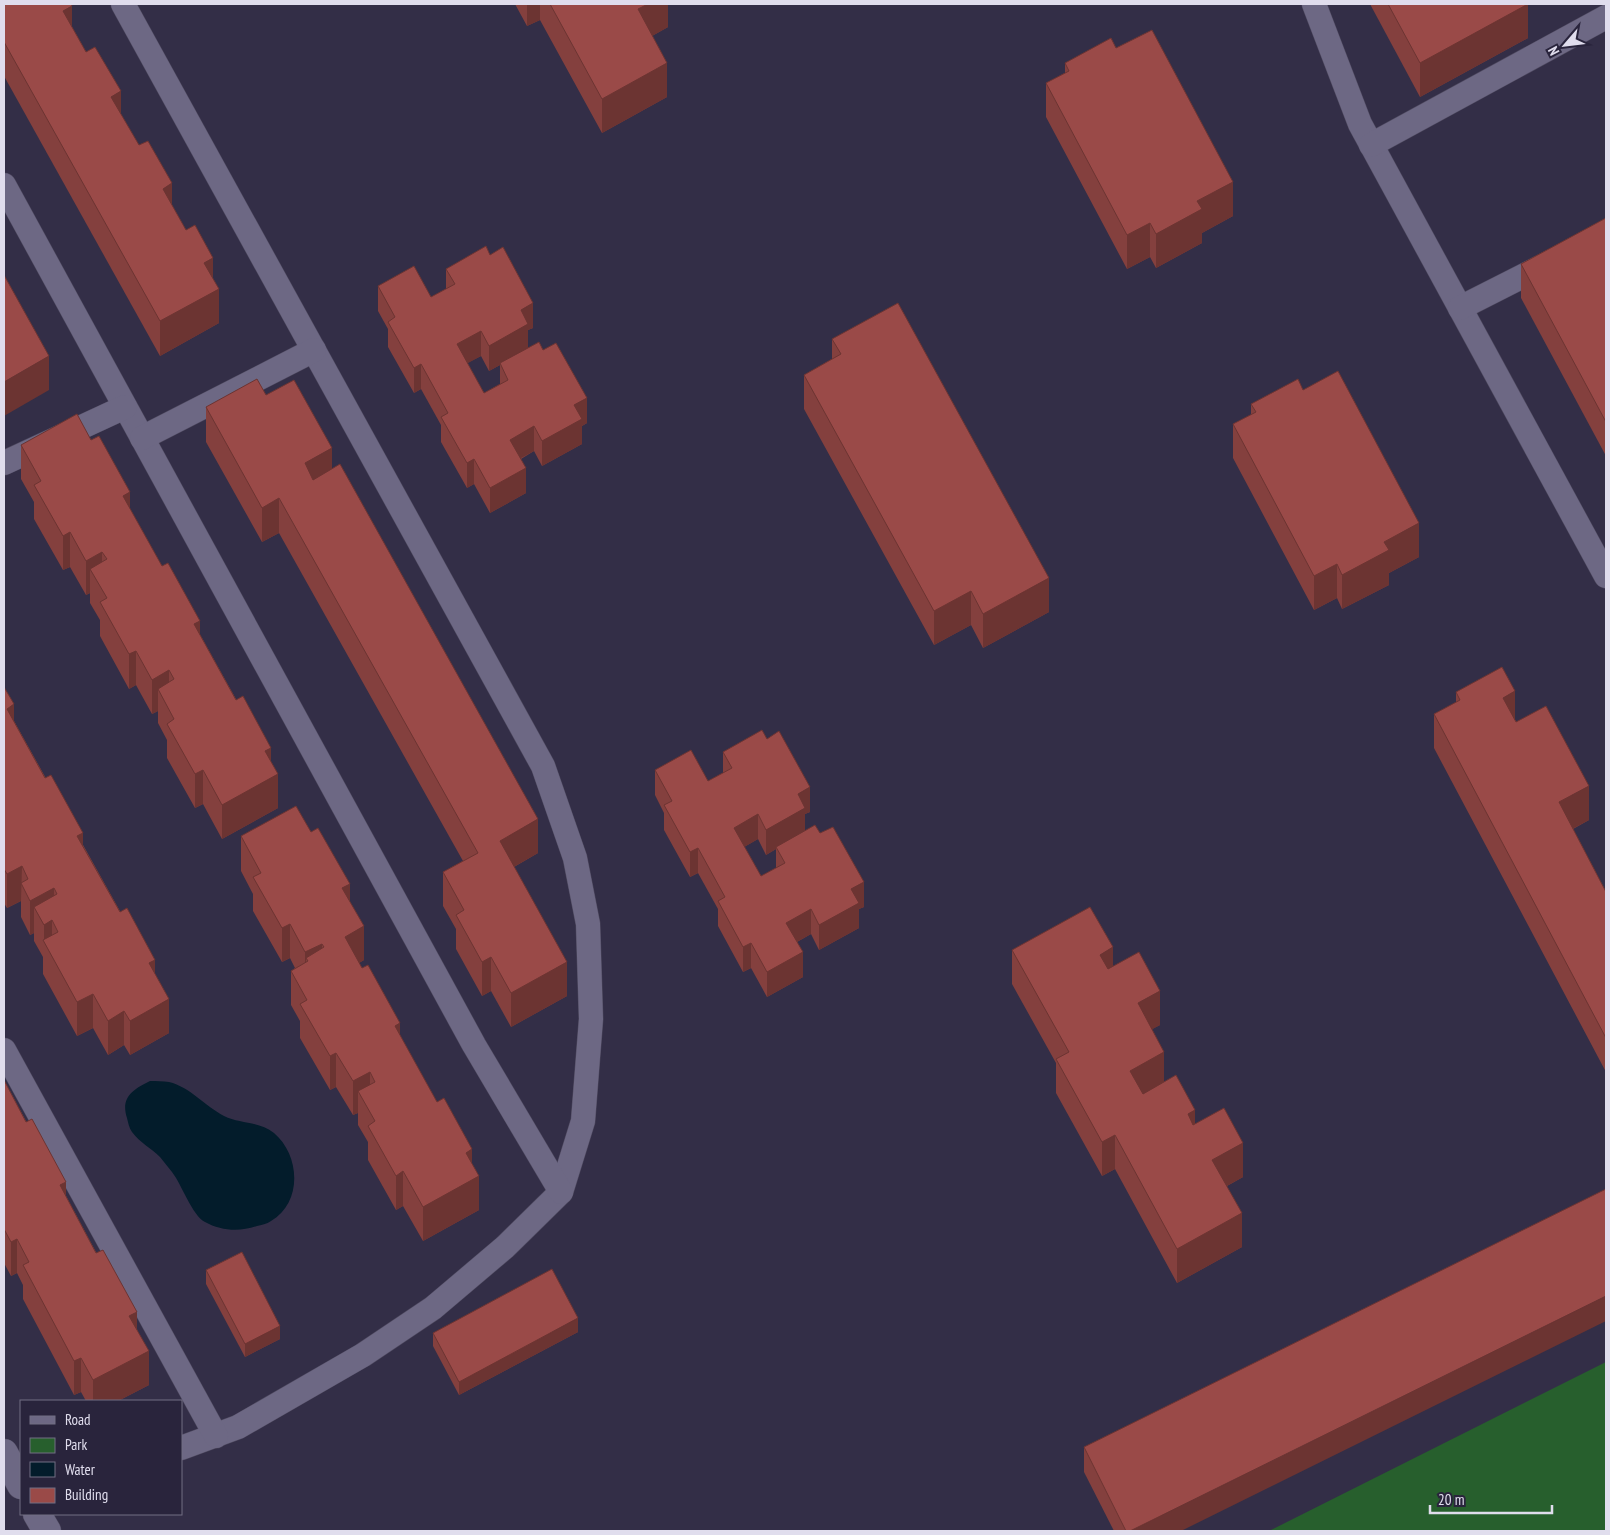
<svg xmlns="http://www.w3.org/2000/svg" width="1610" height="1535" font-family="'PT Sans Narrow',sans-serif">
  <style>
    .green { fill: #275f2d }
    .water { fill: #031c2b }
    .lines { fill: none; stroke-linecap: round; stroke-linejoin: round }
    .lane-casing { stroke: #4e495f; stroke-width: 25 }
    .secondary-casing { stroke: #4e495f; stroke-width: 29 }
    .lane { stroke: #6d6884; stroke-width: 24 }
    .secondary { stroke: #6d6884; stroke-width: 28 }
    .wall { fill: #84403e; fill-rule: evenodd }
    .shaded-wall { fill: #6c3432 }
    .building { fill: #9a4a48; stroke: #6c3432 }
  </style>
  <rect width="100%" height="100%" fill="#332e47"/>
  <!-- green -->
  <path class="green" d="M1606 1362V1531H1268H1269Z"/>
  <!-- water -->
  <path class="water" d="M150 1081C156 1081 163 1081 169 1082 190 1087 205 1106 224 1116 240 1124 259 1121 274 1133 300 1155 303 1202 271 1221 267 1224 261 1225 257 1226 240 1232 221 1231 205 1222 192 1215 182 1185 172 1172 168 1167 164 1162 160 1157 151 1148 140 1143 132 1132 129 1128 128 1122 127 1118 120 1097 134 1089 150 1081Z"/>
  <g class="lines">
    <!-- lane casing -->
    <g class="lane-casing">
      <g id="lane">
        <path d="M123 4 543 766 575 858 588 924 591 1019 583 1121 561 1192 505 1247 433 1308 363 1355 238 1427 181 1448"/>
        <path d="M1314 4 1360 124 1606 576"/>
        <path d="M1371 145 1606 17"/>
        <path d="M4 185 474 1045 561 1192"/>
        <path d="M1460 308 1606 234"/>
        <path d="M142 438 314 350"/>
        <path d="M4 463 125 407"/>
        <path d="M4 1050 216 1436"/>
      </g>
    </g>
    <!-- secondary casing -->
    <g class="secondary-casing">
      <g id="secondary">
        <path d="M4 1453 21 1485"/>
        <path d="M37 1514 47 1531"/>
      </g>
    </g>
    <!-- lane -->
    <use href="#lane" class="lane"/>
    <!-- secondary -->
    <use href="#secondary" class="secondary"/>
  </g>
  <!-- wall -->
  <g class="wall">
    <path d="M4 4 72 27 213 279 219 323 160 356 4 76Z"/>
    <path d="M515 4H668V27L652 36 667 97 602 133 540 20 527 26Z"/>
    <path d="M1370 4H1528V38L1420 97Z"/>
    <path d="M1116 48 1233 216 1202 233V243L1156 268 1150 257 1127 269 1046 117V83L1065 73V63Z"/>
    <path d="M1606 218V456L1521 298V264Z"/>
    <path d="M490 255 533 328 528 330V347L587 423 582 426V444L542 466 534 451 521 459 526 493 490 513 474 484 467 488 441 442V425L421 389 414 393 388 347V329L378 311V286L431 297 446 289V269ZM481 356 489 371 500 365V384L484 393 467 363Z"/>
    <path d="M832 339 1049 612 983 648 971 625 934 645 804 409V375L832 359Z"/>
    <path d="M1303 390 1419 557 1389 573V585L1342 609 1337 598 1314 610 1233 458V424L1251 415V404Z"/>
    <path d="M206 407 332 469 538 853 514 867 567 996 511 1027 491 991 482 996 456 949V929L443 906V872L463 861 279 533 262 542 206 442Z"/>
    <path d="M21 445 130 509 271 762 278 808 222 839 203 804 195 808 167 758V740L158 723V711L152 714 136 685 129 689 100 636V620L90 603V593L86 595 70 567 63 570 34 519V502L21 479Z"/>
    <path d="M4 687 14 721 155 974 169 1033 130 1055 124 1045 108 1055 93 1028 77 1036 43 974V957L34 941V933L30 935 21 917V901L7 908 4 903Z"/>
    <path d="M1456 692 1515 720 1589 820 1573 829 1606 892V1072L1434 748V714L1456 703Z"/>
    <path d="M767 739 810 812 805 814V831L864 907 859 909V928L819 950 811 934 797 942 803 977 767 997 751 968 743 972 718 926V909L698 873 690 877 664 830V813L655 795V770L708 781 723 773V752ZM758 839 766 855 776 849V868L761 876 744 847Z"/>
    <path d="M241 836 350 902 364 960 359 963 472 1165 479 1210 423 1241 403 1206 396 1210 368 1160V1142L358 1125V1113L353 1115 336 1087 330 1090 300 1038V1021L291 1005V971L295 968 290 958 282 962 253 911V894L241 871Z"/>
    <path d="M1012 950 1113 966 1160 1025 1152 1029 1164 1082 1195 1124 1243 1177 1227 1186 1242 1247 1177 1283 1115 1169 1102 1176 1056 1093V1063L1012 984Z"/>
    <path d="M4 1080 137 1329 149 1385 118 1401H86L81 1392 74 1395 23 1299V1285L17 1273 11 1276 4 1263Z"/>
    <path d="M206 1270 280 1339 245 1357 206 1284Z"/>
    <path d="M578 1332 459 1395 433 1346V1333Z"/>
    <path d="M1084 1447 1181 1531H1114L1084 1472Z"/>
  </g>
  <!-- shaded-wall -->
  <g class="shaded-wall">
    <path d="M527 4H540V20L527 26Z"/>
    <path d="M648 4H668V27L638 44V9Z"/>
    <path d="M1528 4V38L1420 97V63Z"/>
    <path d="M72 6V40L63 11Z"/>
    <path d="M667 63V97L602 133V99Z"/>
    <path d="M121 91V126L111 97Z"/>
    <path d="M1233 182V216L1202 233V243L1156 268V234L1197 201Z"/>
    <path d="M172 183V218L163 189Z"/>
    <path d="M1150 223V257L1127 269V235Z"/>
    <path d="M213 258V292L219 289V323L160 356V321L204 263Z"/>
    <path d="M533 303V328L528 330V349L500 363V365L489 371V346L521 310Z"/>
    <path d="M481 331V356L457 369V344Z"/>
    <path d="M49 356V390L4 416V382Z"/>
    <path d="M421 364V389L414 393V368Z"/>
    <path d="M587 398V423L582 426V444L542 466V441L574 405Z"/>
    <path d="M534 426V451L510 464V440Z"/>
    <path d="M332 448V482L305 498V463Z"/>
    <path d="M474 459V484L467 488V463Z"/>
    <path d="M526 468V493L490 513V488Z"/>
    <path d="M130 492V526L123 496Z"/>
    <path d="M279 498V533L262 542V508Z"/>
    <path d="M1419 523V557L1389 573V585L1342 609V575L1384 542Z"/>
    <path d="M70 532V567L63 570V536Z"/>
    <path d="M102 552V586L90 569V593L86 595V561Z"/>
    <path d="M1337 564V598L1314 610V576Z"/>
    <path d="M1049 578V612L983 648V614Z"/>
    <path d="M971 591V625L934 645V611Z"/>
    <path d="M200 621V655L194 624Z"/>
    <path d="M136 651V685L129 689V654Z"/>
    <path d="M169 670V704L158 689V711L152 714V680Z"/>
    <path d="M1515 691V726L1503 698Z"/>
    <path d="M14 704V739L7 709Z"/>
    <path d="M271 748V778L278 774V808L222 839V805L265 751Z"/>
    <path d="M203 770V804L195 808V774Z"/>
    <path d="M1589 786V820L1559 836V802Z"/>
    <path d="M810 787V812L805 814V833L776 847V849L766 855V830L798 794Z"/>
    <path d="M758 814V839L734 853V828Z"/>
    <path d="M538 819V853L500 875V841Z"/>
    <path d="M83 833V867L77 836Z"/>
    <path d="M698 848V873L690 877V852Z"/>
    <path d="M22 866 21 901 7 908V874Z"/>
    <path d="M864 882V907L859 909V928L819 950V925L851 889Z"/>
    <path d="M350 884V918L342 888Z"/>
    <path d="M54 888V922L52 920V954L44 942V925L34 907V933L30 935V901Z"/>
    <path d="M811 909V934L786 948V923Z"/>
    <path d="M290 924V958L282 962V928Z"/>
    <path d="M364 926V960L345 971V937Z"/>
    <path d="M751 943V968L743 972V947Z"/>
    <path d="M322 944V978L308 961 306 958 305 987V952Z"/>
    <path d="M1113 947V981L1100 955Z"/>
    <path d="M803 952V977L767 997V972Z"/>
    <path d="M491 957V991L482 996V962Z"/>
    <path d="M155 960V994L149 963Z"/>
    <path d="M567 962V996L511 1027V993Z"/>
    <path d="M1160 991V1025L1138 1037V1003Z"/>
    <path d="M93 994V1028L77 1036V1002Z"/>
    <path d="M169 999V1033L130 1055V1021Z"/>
    <path d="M124 1011V1045L108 1055V1021Z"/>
    <path d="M400 1023V1057L395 1026Z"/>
    <path d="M1164 1052V1086L1130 1105V1071Z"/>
    <path d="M336 1053V1087L330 1090V1056Z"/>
    <path d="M370 1072V1106L358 1091V1113L353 1115V1081Z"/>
    <path d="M1195 1110V1144L1188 1114Z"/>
    <path d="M1115 1135V1169L1102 1176V1142Z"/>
    <path d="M1243 1143V1177L1212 1194V1160Z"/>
    <path d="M472 1149V1179L479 1176V1210L423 1241V1207L466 1153Z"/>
    <path d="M403 1171V1206L396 1210V1176Z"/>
    <path d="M66 1182V1216L60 1185Z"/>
    <path d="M1242 1213V1247L1177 1283V1249Z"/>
    <path d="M17 1239V1273L11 1276V1242Z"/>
    <path d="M1606 1296V1321L1181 1531H1130Z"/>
    <path d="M137 1312V1346L129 1316Z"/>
    <path d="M578 1318V1332L459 1395V1382Z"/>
    <path d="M280 1326V1339L245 1357V1344Z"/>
    <path d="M149 1351V1385L118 1401H93V1380Z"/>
    <path d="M81 1358V1392L74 1395V1361Z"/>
  </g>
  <!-- building -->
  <g class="building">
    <path d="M4 4H71L72 6 63 11 86 52 95 47 121 91 111 97 139 145 148 141 172 183 163 189 186 230 195 225 213 258 204 263 219 289 160 321 4 42Z"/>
    <path d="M550 4H648L638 9 667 63 602 99Z"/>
    <path d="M1388 4H1528L1420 63Z"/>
    <path d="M1152 30 1233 182 1197 201 1202 209 1156 234 1150 223 1127 235 1046 83 1069 71 1065 63 1111 38 1116 48Z"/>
    <path d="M1606 218V422L1521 264Z"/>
    <path d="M486 246 490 255 503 247 533 303 521 310 528 324 489 346 481 331 457 344 484 393 508 380 500 363 539 342 543 350 556 343 587 398 574 405 582 419 542 441 534 426 510 440 526 468 490 488 474 459 467 463 441 417 448 413 421 364 414 368 388 322 395 317 378 286 414 266 431 297 455 284 446 269Z"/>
    <path d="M4 275 49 356 4 382Z"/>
    <path d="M898 303 1049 578 983 614 971 591 934 611 804 375 841 354 832 339Z"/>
    <path d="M1338 371 1419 523 1384 542 1389 550 1342 575 1337 564 1314 576 1233 424 1256 412 1251 404 1298 379 1303 390Z"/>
    <path d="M257 379 266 395 294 380 332 448 305 463 313 480 340 464 538 819 500 841 567 962 511 993 491 957 482 962 456 915 464 910 443 872 478 853 279 498 262 508 206 407Z"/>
    <path d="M77 414 91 440 99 436 130 492 123 496 162 566 168 563 200 621 194 624 236 700 243 696 271 748 265 751 278 774 222 805 203 770 195 774 167 724 174 719 158 689 174 679 169 670 152 680 136 651 129 654 100 602 107 598 90 569 107 559 102 552 86 561 70 532 63 536 34 485 41 481 21 445Z"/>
    <path d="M1502 667 1515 691 1503 698 1516 722 1546 706 1589 786 1559 802 1606 892V1038L1434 714 1460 700 1456 692Z"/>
    <path d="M4 687 14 704 7 709 45 778 51 775 83 833 77 836 120 912 127 908 155 960 149 963 169 999 130 1021 124 1011 108 1021 93 994 77 1002 43 940 58 932 52 920 44 925 34 907 57 894 54 888 30 901 21 883 28 879 22 866 7 874 4 869Z"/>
    <path d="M762 730 767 739 779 731 810 787 798 794 805 808 766 830 758 814 734 828 761 876 785 863 776 847 815 825 820 833 833 827 864 882 851 889 859 903 819 925 811 909 786 923 803 952 767 972 751 943 743 947 718 901 725 897 698 848 690 852 664 805 672 801 655 770 691 750 708 781 732 768 723 752Z"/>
    <path d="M296 806 311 832 318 828 350 884 342 888 364 926 345 937 362 968 368 965 400 1023 395 1026 437 1102 444 1098 472 1149 466 1153 479 1176 423 1207 403 1171 396 1176 368 1126 375 1121 358 1091 375 1082 370 1072 353 1081 336 1053 330 1056 300 1004 307 1000 291 971 308 961 306 958 324 947 322 944 305 952 290 924 282 928 253 877 261 873 241 836Z"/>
    <path d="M1090 907 1113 947 1100 955 1108 969 1139 952 1160 991 1138 1003 1164 1052 1130 1071 1143 1094 1176 1075 1195 1110 1188 1114 1193 1125 1224 1108 1243 1143 1212 1160 1242 1213 1177 1249 1115 1135 1102 1142 1056 1059 1069 1052 1012 950Z"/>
    <path d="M4 1080 26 1122 32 1119 66 1182 60 1185 96 1253 103 1250 137 1312 129 1316 149 1351 93 1380 81 1358 74 1361 23 1265 29 1262 17 1239 11 1242 4 1229Z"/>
    <path d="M1606 1189V1296L1130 1531H1126L1084 1447Z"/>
    <path d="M242 1252 280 1326 245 1344 206 1270Z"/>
    <path d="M552 1269 578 1318 459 1382 433 1333Z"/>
  </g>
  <!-- border -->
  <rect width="1610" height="1535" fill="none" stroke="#e0dded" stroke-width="10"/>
  <!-- legend -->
  <rect x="20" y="1400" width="162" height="115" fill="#29243c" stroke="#726e83"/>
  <rect x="30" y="1416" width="25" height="8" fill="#6d6884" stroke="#726e83"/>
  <text x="65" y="1425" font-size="15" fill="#e0dded">Road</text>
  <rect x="30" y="1438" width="25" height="15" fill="#275f2d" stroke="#726e83"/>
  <text x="65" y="1450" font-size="15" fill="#e0dded">Park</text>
  <rect x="30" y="1462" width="25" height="15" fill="#031c2b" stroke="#726e83"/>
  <text x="65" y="1475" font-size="15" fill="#e0dded">Water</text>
  <rect x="30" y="1488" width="25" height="15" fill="#9a4a48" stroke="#726e83"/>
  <text x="65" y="1500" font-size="15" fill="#e0dded">Building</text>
  <!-- north arrow -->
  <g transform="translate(1565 45) rotate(242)" stroke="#29243c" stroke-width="4" paint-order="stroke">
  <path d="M0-4L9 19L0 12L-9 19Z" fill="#e0dded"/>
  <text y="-8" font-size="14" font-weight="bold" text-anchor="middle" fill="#e0dded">N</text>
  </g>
  <!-- scale -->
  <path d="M1430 1505v8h122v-8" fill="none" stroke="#e0dded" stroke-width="2.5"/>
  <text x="1438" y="1505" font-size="15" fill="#e0dded" stroke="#29243c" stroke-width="4" paint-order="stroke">20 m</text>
</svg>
